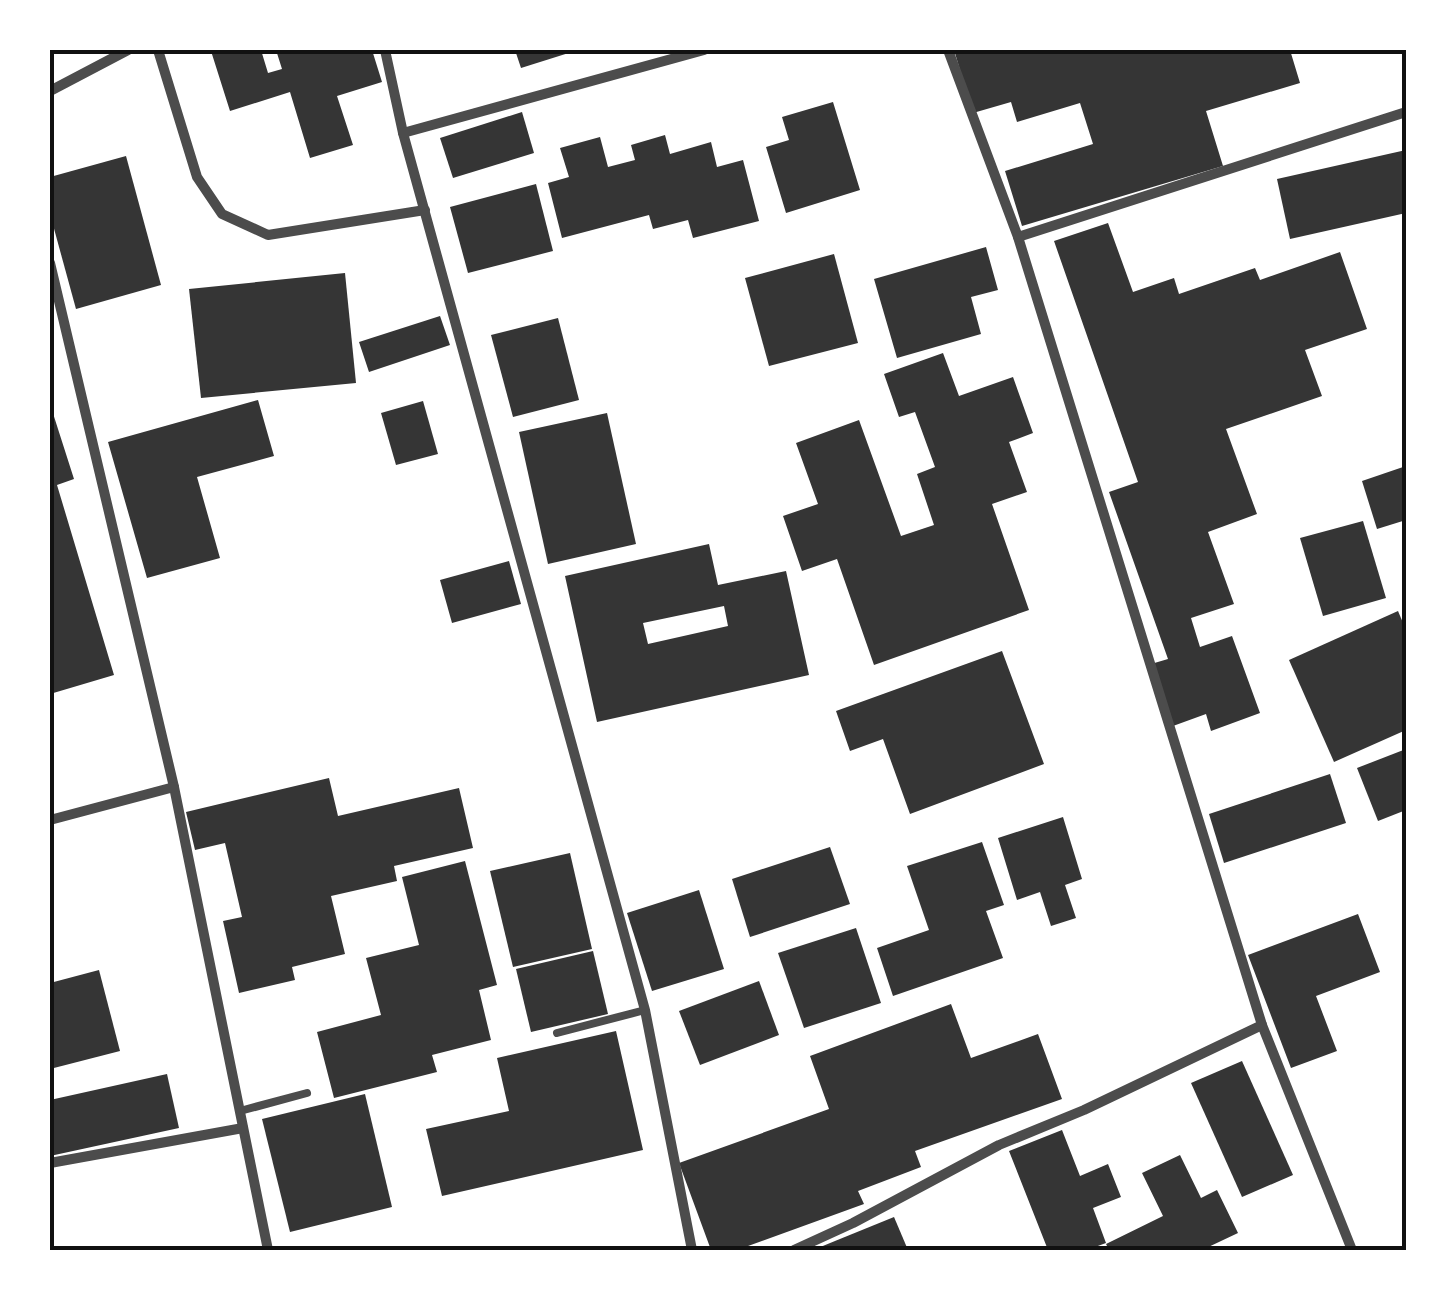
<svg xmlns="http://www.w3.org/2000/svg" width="1456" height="1300" font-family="Commissioner,sans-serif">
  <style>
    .building { fill: #353535; fill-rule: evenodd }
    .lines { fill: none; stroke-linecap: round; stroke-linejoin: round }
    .service { stroke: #4c4c4c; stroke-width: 8 }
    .minor { stroke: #4c4c4c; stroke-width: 10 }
    .neatline { fill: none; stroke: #111; stroke-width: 4 }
  </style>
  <rect width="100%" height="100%" fill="#fff"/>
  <!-- building -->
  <g class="building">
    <path d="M261 50 268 73 282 69 276 50H372L382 82 337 96 353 145 310 158 290 92 230 111 211 51Z"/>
    <path d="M515 50H575V51L521 68Z"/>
    <path d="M954 50H1290L1300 83 1206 111 1223 166 1022 226 1005 171 1093 144 1080 103 1017 122 1011 102 973 113Z"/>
    <path d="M833 102 860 190 786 213 766 147 789 140 782 117Z"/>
    <path d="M522 112 534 153 453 178 440 138Z"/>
    <path d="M665 135 670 154 711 142 717 167 743 160 759 221 693 238 688 220 653 229 649 215 562 238 548 183 569 177 560 148 600 137 608 167 635 160 631 145Z"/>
    <path d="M1406 150V213L1290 239 1277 179Z"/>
    <path d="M126 156 161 285 76 309 50 214V177Z"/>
    <path d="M536 184 553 251 468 273 450 207Z"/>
    <path d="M1108 223 1133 292 1174 278 1179 294 1255 268 1260 280 1340 252 1367 329 1305 350 1322 396 1226 429 1257 514 1208 532 1234 604 1191 618 1200 647 1232 636 1260 713 1211 731 1206 714 1173 726 1151 664 1168 659 1109 492 1138 482 1054 241Z"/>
    <path d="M986 247 998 290 971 297 981 334 897 358 874 279Z"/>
    <path d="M834 254 858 343 769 366 745 278Z"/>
    <path d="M345 273 356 383 201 398 189 289Z"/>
    <path d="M440 316 450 345 369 372 359 342Z"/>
    <path d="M558 318 579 400 513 417 491 335Z"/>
    <path d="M943 353 959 396 1013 377 1033 433 1009 442 1027 492 992 504 1029 610 874 665 837 559 802 571 783 516 818 504 796 443 859 420 901 536 934 525 917 474 935 467 915 412 899 417 884 374Z"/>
    <path d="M258 400 274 456 197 477 220 558 147 578 108 442Z"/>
    <path d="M423 401 438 454 396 465 381 413Z"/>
    <path d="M50 404 74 479 57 485 114 675 50 694Z"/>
    <path d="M607 413 636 544 548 564 519 432Z"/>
    <path d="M1406 466V520L1377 529 1362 481Z"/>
    <path d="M1363 521 1386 598 1323 616 1300 538Z"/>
    <path d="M709 544 718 585 786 571 809 675 597 722 565 576ZM724 606 728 626 648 644 643 623Z"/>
    <path d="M509 561 521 604 452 623 440 580Z"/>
    <path d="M1398 611 1406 630V730L1334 762 1289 660Z"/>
    <path d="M1002 651 1044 764 910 814 883 739 850 751 836 711Z"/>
    <path d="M1406 749V810L1378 821 1357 768Z"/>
    <path d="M1330 774 1346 823 1224 863 1209 814Z"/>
    <path d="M329 778 338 816 459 788 473 848 394 866 397 881 331 896 345 954 292 967 295 980 239 993 223 921 242 917 225 843 195 850 186 812Z"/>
    <path d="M1063 817 1082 879 1065 885 1076 918 1051 926 1040 892 1017 900 998 838Z"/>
    <path d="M982 842 1004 905 986 911 1003 958 893 996 877 948 929 930 907 866Z"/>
    <path d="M830 847 850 904 750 937 732 879Z"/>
    <path d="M570 853 592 949 513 967 490 871Z"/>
    <path d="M465 861 497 985 479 990 491 1040 432 1055 437 1072 334 1098 317 1032 381 1015 366 958 419 945 402 877Z"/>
    <path d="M699 890 724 969 652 991 627 913Z"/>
    <path d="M1358 914 1380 972 1316 996 1337 1051 1291 1068 1248 955Z"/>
    <path d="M856 928 881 1003 804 1028 778 953Z"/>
    <path d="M593 951 608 1014 531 1032 516 969Z"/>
    <path d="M99 970 120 1051 50 1069V983Z"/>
    <path d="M759 981 779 1035 700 1065 679 1011Z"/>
    <path d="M951 1004 971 1058 1038 1034 1062 1099 915 1151 921 1167 858 1191 864 1204 737 1250H711L679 1163 829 1109 810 1056Z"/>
    <path d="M616 1031 643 1150 442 1196 426 1129 509 1111 497 1058Z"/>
    <path d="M1242 1061 1293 1175 1242 1197 1191 1083Z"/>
    <path d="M167 1074 179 1128 50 1156V1100Z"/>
    <path d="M365 1094 392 1207 290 1232 262 1119Z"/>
    <path d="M1062 1130 1080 1176 1108 1164 1121 1197 1093 1208 1106 1243 1087 1250H1048L1009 1151Z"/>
    <path d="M1180 1155 1201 1198 1217 1190 1238 1233 1202 1250H1109L1106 1244 1163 1216 1142 1173Z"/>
    <path d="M894 1217 908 1250H813L835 1241Z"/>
  </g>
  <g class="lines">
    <!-- service -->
    <g class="service">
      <path d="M557 1033 645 1010"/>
      <path d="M240 1111 307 1093"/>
    </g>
    <!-- minor -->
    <g class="minor">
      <path d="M158 50 197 177 222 214 268 235 425 210"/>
      <path d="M385 50 403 133 645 1010 692 1250"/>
      <path d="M948 50 1018 237 1262 1025 1352 1250"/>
      <path d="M50 91 128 50"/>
      <path d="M403 133 704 50"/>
      <path d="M1018 237 1406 112"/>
      <path d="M50 263 174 787 268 1250"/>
      <path d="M50 820 174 787"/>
      <path d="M50 1163 243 1128"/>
      <path d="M794 1250 853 1223 999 1145 1084 1110 1262 1025"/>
    </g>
  </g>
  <!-- border -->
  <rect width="1456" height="1300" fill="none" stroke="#ffffff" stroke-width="105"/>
  <rect x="52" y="52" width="1352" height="1196" class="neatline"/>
</svg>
